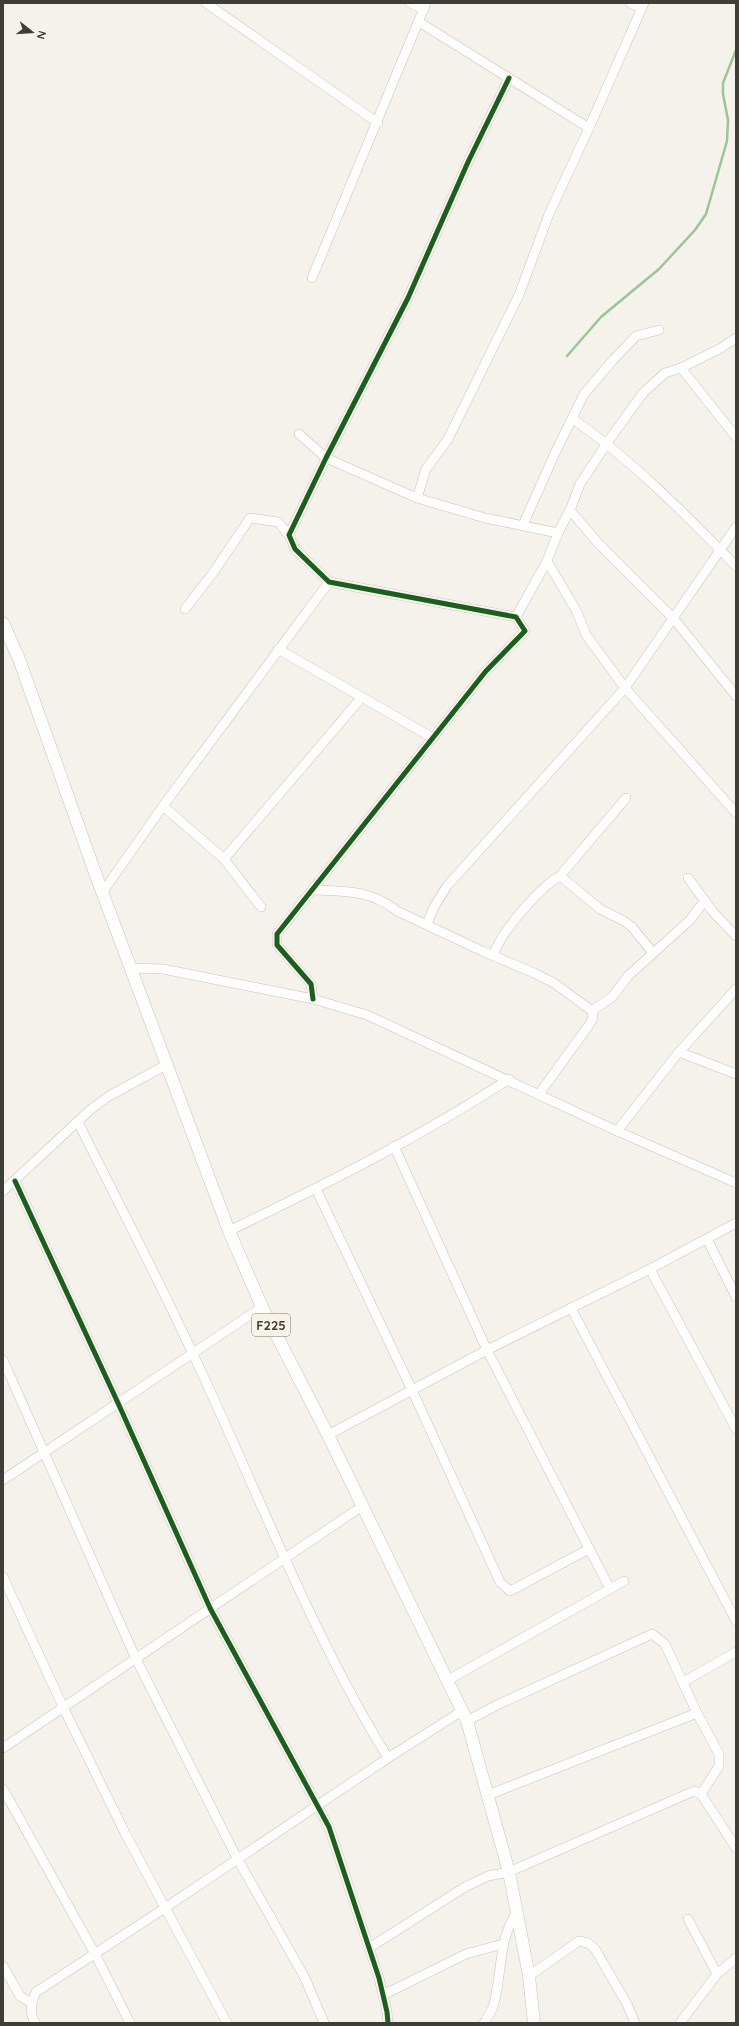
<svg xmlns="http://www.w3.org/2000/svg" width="739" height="2026" font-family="Quicksand,sans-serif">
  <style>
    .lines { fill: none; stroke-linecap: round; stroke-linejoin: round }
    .stream { stroke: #9dc496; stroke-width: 2.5 }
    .minor-casing { stroke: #c6c4bf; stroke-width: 10 }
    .major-casing { stroke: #c6c4bf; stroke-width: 13 }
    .minor { stroke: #fdfdfc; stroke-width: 9 }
    .major { stroke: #fdfdfc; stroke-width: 12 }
    .cycleway-casing { stroke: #f7f4e7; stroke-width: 8 }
    .cycleway { stroke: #1b5e20; stroke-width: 5 }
    .labels { text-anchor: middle; stroke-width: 3; stroke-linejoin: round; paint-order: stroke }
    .shield { fill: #f7f4e7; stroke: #76746c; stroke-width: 1 }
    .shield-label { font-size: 13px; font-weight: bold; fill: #3e3d38 }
  </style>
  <rect width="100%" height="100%" fill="#f4f2ea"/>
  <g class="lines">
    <!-- stream -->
    <path class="stream" d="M567 356 601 317 659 269 695 230 706 214 727 141 728 120 723 94V83L736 50"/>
    <!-- minor casing -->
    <g class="minor-casing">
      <g id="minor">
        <path d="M206 3 378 123"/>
        <path d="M410 3 424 9"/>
        <path d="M630 3 642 8"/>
        <path d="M419 22 589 128"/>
        <path d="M312 278 426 3"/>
        <path d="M681 368 736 437"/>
        <path d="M573 419C633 461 685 514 736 566"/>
        <path d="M299 434 326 458 417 498 485 518 558 533"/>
        <path d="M417 498 426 469 448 439 519 295 549 214 589 128 644 3"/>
        <path d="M570 510 598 543 674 619 736 696"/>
        <path d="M523 525 555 453 584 394 613 360 636 336 659 330"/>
        <path d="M547 561 577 612 586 635 625 688 736 813"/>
        <path d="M185 609 213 573 250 518 278 522 289 535"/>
        <path d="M516 617 547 561 558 533 570 510 580 484 607 443 643 393 665 373 681 368 721 348 736 338"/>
        <path d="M278 649 433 738"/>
        <path d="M163 806 224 859 261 907"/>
        <path d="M224 859 362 697"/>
        <path d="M560 876 600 909 624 921 632 927 653 953"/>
        <path d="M688 878 713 912 736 936"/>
        <path d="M314 890C345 891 371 890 397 911L482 951 534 973 554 983 592 1011 593 1018 589 1025 539 1094"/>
        <path d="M102 893 163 806 329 582"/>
        <path d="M427 924 434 907 447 886 625 688 736 527"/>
        <path d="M494 955C499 934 540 887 560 876L626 798"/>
        <path d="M130 968 163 969 313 999 367 1015 617 1131 736 1183"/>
        <path d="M313 999 311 984 277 945V934L486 671 525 631 516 617 329 582 295 549 289 535 326 458 408 298 468 162 509 78"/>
        <path d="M592 1011 613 996 628 976 690 920 705 900"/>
        <path d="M679 1052 736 1074"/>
        <path d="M78 1122C116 1199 157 1276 193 1354 257 1489 309 1630 388 1758"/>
        <path d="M617 1131 679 1052 736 989"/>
        <path d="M394 1146 487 1350 610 1589"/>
        <path d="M15 1181 118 1403 210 1608 329 1827 379 1978 387 2012 388 2023"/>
        <path d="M316 1189 412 1390 500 1582 510 1591 589 1549"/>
        <path d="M3 1191 90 1110 109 1096 168 1064"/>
        <path d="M229 1231C324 1185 420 1137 509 1079"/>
        <path d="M707 1239 736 1297"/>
        <path d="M650 1269 736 1429"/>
        <path d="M571 1308 736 1621"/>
        <path d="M3 1360 136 1659 237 1858 305 1978 324 2023"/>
        <path d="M328 1435 487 1350 650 1269 736 1223"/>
        <path d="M3 1480 262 1307"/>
        <path d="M3 1577 64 1709 126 1835 227 2023"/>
        <path d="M448 1680 624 1581"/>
        <path d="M683 1682 736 1652"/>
        <path d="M467 1721 497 1705 652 1634 665 1644 697 1713 719 1754V1766L701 1794"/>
        <path d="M3 1748 361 1507"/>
        <path d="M3 1789 94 1952 130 2023"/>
        <path d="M488 1795 697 1713"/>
        <path d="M688 1919 717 1974"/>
        <path d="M369 1948 465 1887 488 1876 509 1872 694 1791 701 1794 736 1848"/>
        <path d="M3 1966 20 1996 31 2003"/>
        <path d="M529 1976 579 1941 588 1943 595 1949 627 2004 635 2023"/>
        <path d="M383 1995 466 1954 503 1944"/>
        <path d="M35 2023C29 2012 31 2003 36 1992L165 1908 388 1758 462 1711"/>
        <path d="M484 2023C487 2018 491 2012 493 2007 503 1973 497 1942 517 1912"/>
        <path d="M680 2023 717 1974 736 1958"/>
      </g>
    </g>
    <!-- major casing -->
    <g class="major-casing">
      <path id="major" d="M3 623 19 659 98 881 229 1231 262 1307 328 1435 467 1721 509 1872 529 1976 534 2023"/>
    </g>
    <!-- minor -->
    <use href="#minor" class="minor"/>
    <!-- major -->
    <use href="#major" class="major"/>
    <!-- cycleway casing -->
    <g class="cycleway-casing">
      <g id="cycleway">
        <path d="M313 999 311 984 277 945V934L486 671 525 631 516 617 329 582 295 549 289 535 326 458 408 298 468 162 509 78"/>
        <path d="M15 1181 118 1403 210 1608 329 1827 379 1978 387 2012 388 2023"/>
      </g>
    </g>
    <!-- cycleway -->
    <use href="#cycleway" class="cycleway"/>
  </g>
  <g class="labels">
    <!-- shield labels -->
    <rect class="shield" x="252" y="1314" width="38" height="22" rx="3"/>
    <g class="shield-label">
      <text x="271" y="1330">F225</text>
    </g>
  </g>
  <!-- border -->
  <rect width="739" height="2026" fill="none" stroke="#3e3d38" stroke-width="8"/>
  <!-- north arrow -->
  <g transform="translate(32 32) rotate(107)" stroke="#f7f4e7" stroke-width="3" paint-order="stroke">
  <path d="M0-3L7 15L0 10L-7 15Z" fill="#3e3d38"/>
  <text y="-6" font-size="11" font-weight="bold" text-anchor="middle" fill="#3e3d38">N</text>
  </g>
</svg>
